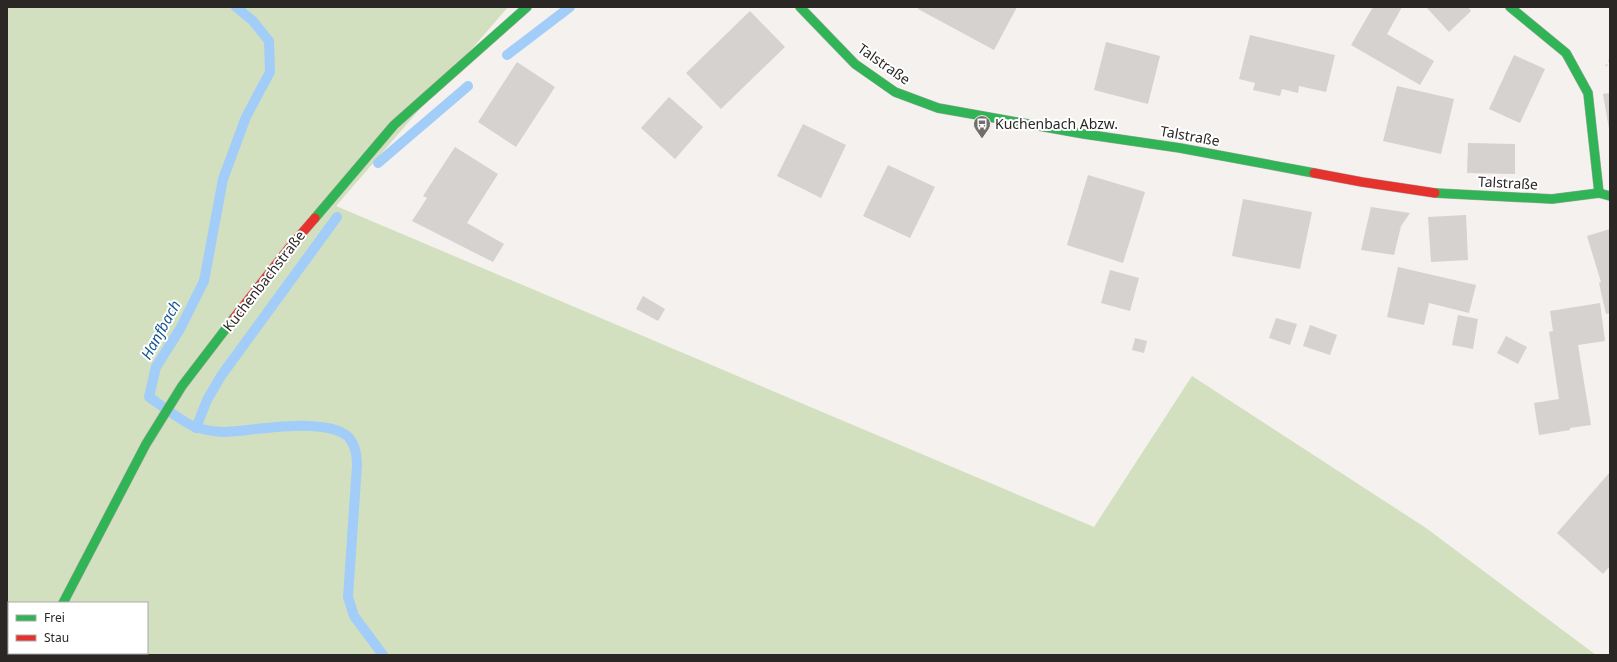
<svg xmlns="http://www.w3.org/2000/svg" width="1617" height="662" font-family="'Noto Sans',sans-serif">
  <style>
    .green { fill: #d3e0bf; fill-rule: evenodd }
    .lines { fill: none; stroke-linecap: round; stroke-linejoin: round }
    .stream { stroke: #a2cdf9; stroke-width: 10 }
    .building { fill: #d5d2d0 }
    .street-casing { stroke: #aba8a6; stroke-width: 23 }
    .fast-casing { stroke: #aba8a6; stroke-width: 10 }
    .jam-casing { stroke: #aba8a6; stroke-width: 10 }
    .path { stroke: #dcdbda; stroke-width: 2.5; stroke-dasharray: 2 3; stroke-linecap: butt }
    .street { stroke: #fdfdfc; stroke-width: 22 }
    .fast { stroke: #30b455; stroke-width: 9 }
    .jam { stroke: #e5322d; stroke-width: 9 }
    .labels { text-anchor: middle; stroke-width: 4; stroke-linejoin: round; paint-order: stroke }
    .street-label { font-size: 14px; fill: #2a2725; stroke: #fff }
    .poi-label { font-size: 14px; fill: #2a2725; stroke: #fff; text-anchor: start }
    .water-label { font-size: 15px; font-style: italic; fill: #165791; stroke: #fff }
  </style>
  <rect width="100%" height="100%" fill="#f4f1ee"/>
  <!-- green -->
  <path class="green" d="M7 7H508L336 206 1094 527 1192 376 1426 528 1596 655H7ZM9 603H147V653H9Z"/>
  <g class="lines">
    <!-- stream -->
    <g class="stream">
      <path d="M236 7 253 21 269 41 270 72 246 117 223 179 204 281 180 329 156 367 149 397C158 403 189 427 198 428 206 430 216 432 225 432 253 431 332 415 350 439 356 447 357 456 357 465L348 597 354 616 383 655"/>
      <path d="M507 55 570 7"/>
      <path d="M378 163 468 86"/>
      <path d="M196 428 207 400 221 376 337 217"/>
    </g>
  </g>
  <!-- building -->
  <g class="building">
    <path d="M919 7H1017L994 50 918 9Z"/>
    <path d="M1373 7H1402L1387 34 1434 61 1420 85 1351 45Z"/>
    <path d="M1428 7H1468L1471 11 1449 32 1427 8Z"/>
    <path d="M750 11 785 47 721 109 686 73Z"/>
    <path d="M1250 35 1335 55 1326 92 1299 86 1298 93 1282 89 1280 96 1253 90 1255 83 1239 79Z"/>
    <path d="M1106 42 1160 56 1148 104 1094 90Z"/>
    <path d="M1514 55 1545 69 1520 123 1489 109Z"/>
    <path d="M517 62 555 87 516 147 478 122Z"/>
    <path d="M1397 86 1454 99 1441 154 1383 141Z"/>
    <path d="M1610 93V129H1609L1603 94Z"/>
    <path d="M669 97 703 127 675 159 641 128Z"/>
    <path d="M803 124 846 145 821 198 777 176Z"/>
    <path d="M1468 143 1515 144V174L1467 173Z"/>
    <path d="M455 147 498 174 467 223 504 244 493 262 412 221 427 198 423 196Z"/>
    <path d="M888 165 935 187 910 238 863 216Z"/>
    <path d="M1088 175 1145 192 1123 263 1067 245Z"/>
    <path d="M1243 199 1312 212 1300 269 1232 256Z"/>
    <path d="M1371 207 1410 213 1401 226 1394 255 1361 250Z"/>
    <path d="M1466 215 1468 260 1431 262 1428 217Z"/>
    <path d="M1610 229V313L1606 314 1599 283 1601 282 1587 236Z"/>
    <path d="M1398 267 1476 285 1469 313 1429 303 1424 325 1387 317Z"/>
    <path d="M1110 270 1139 278 1130 311 1101 303Z"/>
    <path d="M643 296 665 309 658 321 636 309Z"/>
    <path d="M1600 303 1605 341 1578 345 1591 425 1570 428V430L1539 435 1534 403 1559 399 1549 332 1553 331 1550 311Z"/>
    <path d="M1458 315 1478 319 1473 349 1452 345Z"/>
    <path d="M1276 318 1297 324 1290 345 1269 338Z"/>
    <path d="M1310 325 1337 335 1330 355 1303 346Z"/>
    <path d="M1506 336 1527 347 1518 364 1497 353Z"/>
    <path d="M1135 338 1147 341 1144 353 1132 350Z"/>
    <path d="M1610 472V566L1603 574 1557 533Z"/>
  </g>
  <g class="lines">
    <!-- street casing -->
    <g class="street-casing">
      <path id="street" d="M35 655 36 653"/>
    </g>
    <!-- fast casing -->
    <g class="fast-casing">
      <g id="fast">
        <path d="M800 7 855 64 895 92 938 108 1084 134 1180 148 1314 173"/>
        <path d="M1510 7 1566 53 1588 93 1599 193"/>
        <path d="M1435 193 1552 199 1599 193 1610 196"/>
        <path d="M315 218 394 125 527 7"/>
        <path d="M63 603 146 444 182 386 234 318"/>
      </g>
    </g>
    <!-- jam casing -->
    <g class="jam-casing">
      <g id="jam">
        <path d="M1314 173 1362 182 1435 193"/>
        <path d="M234 318 289 248 315 218"/>
      </g>
    </g>
    <!-- path -->
    <path class="path" d="M1606 66 1610 59"/>
    <!-- street -->
    <use href="#street" class="street"/>
    <!-- fast -->
    <use href="#fast" class="fast"/>
    <!-- jam -->
    <use href="#jam" class="jam"/>
  </g>
  <!-- icons -->
  <defs>
    <g id="bus-pin" transform="scale(0.9)"><path d="M0 17L-7.5 6A9.5 9.5 0 1 1 7.5 6Z" fill="#716e6b" stroke="#fff"/><path d="M-5-6H5V4H4V6H2V4H-2V6H-4V4H-5ZM-3.5-4V0h7V-4ZM-3.5 1.2v1.5H-2V1.2ZM2 1.2v1.5H3.5V1.2Z" fill="#fff"/></g>
  </defs>
  <g fill-rule="evenodd">
    <use href="#bus-pin" x="982" y="124"/>
  </g>
  <g class="labels">
    <!-- street labels -->
    <g class="street-label">
      <text transform="translate(884 64) rotate(35)" y="5">Talstraße</text>
      <text transform="translate(1190 136) rotate(10)" y="5">Talstraße</text>
      <text transform="translate(1508 183) rotate(3)" y="5">Talstraße</text>
      <text transform="translate(264 281) rotate(-52)" y="5">Kuchenbachstraße</text>
    </g>
    <!-- poi labels -->
    <g class="poi-label">
      <text x="995" y="129">Kuchenbach Abzw.</text>
    </g>
    <!-- water labels -->
    <g class="water-label">
      <text transform="translate(161 330) rotate(-61)" y="5">Hanfbach</text>
    </g>
  </g>
  <!-- border -->
  <rect width="1617" height="662" fill="none" stroke="#2a2725" stroke-width="16"/>
  <!-- legend -->
  <rect x="8" y="602" width="140" height="52" fill="#ffffff" stroke="#aaa9a8"/>
  <rect x="16" y="615" width="20" height="6" fill="#30b455" stroke="#aaa9a8"/>
  <text x="44" y="622" font-size="12" fill="#2a2725">Frei</text>
  <rect x="16" y="635" width="20" height="6" fill="#e5322d" stroke="#aaa9a8"/>
  <text x="44" y="642" font-size="12" fill="#2a2725">Stau</text>
</svg>
